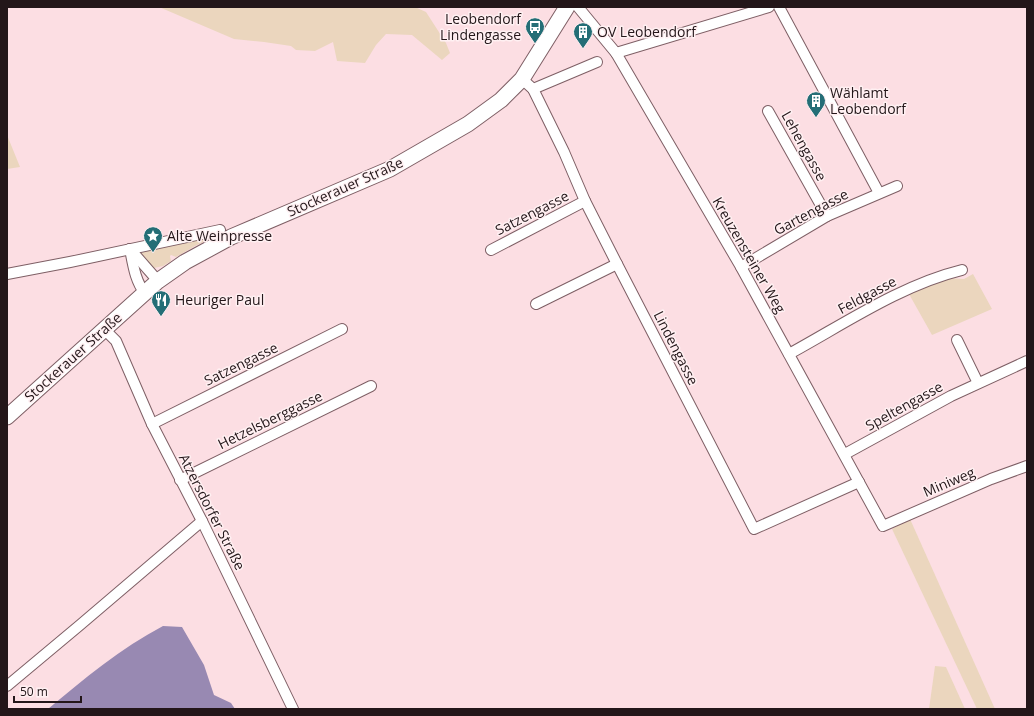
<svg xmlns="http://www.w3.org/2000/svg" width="1034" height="716" font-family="'Open Sans',sans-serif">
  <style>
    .green { fill: #ebd6be }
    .water { fill: #9889b2 }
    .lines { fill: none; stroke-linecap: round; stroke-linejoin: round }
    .street-casing { stroke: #7e5f65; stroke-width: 12 }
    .secondary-casing { stroke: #7e5f65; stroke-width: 17 }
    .street { stroke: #fff; stroke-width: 10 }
    .secondary { stroke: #fff; stroke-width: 15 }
    .labels { text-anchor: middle; stroke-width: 3; stroke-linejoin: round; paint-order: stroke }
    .poi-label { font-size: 14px; fill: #231619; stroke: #fff0f2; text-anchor: start }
    .street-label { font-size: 14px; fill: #231619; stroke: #fff0f2 }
  </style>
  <rect width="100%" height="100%" fill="#fcdee3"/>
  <!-- green -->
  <g class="green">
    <path d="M159 7H415L426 12 446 43 450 53 442 60 412 35 386 34 376 45 365 63 337 61 333 42 315 51 296 50 291 46 264 42 234 39Z"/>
    <path d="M7 135 20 167 7 169Z"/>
    <path d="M218 235 195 246 176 257 171 255 170 256 171 261 163 266 154 268 140 255 139 253Z"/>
    <path d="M973 274 992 309 932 335 909 294 947 278 964 279Z"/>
    <path d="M910 519 995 709H977L892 529Z"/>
    <path d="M935 666 946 667 965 709H929Z"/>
  </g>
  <!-- water -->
  <path class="water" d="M163 626 182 627 204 665 214 695 231 703 235 709H48C84 679 121 648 163 626Z"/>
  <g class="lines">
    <!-- street casing -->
    <g class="street-casing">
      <g id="street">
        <path d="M578 7 616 53 741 267 883 526 991 479 1027 466"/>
        <path d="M779 7 879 193"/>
        <path d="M616 53 769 7"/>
        <path d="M522 79 533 89 564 152 585 201 617 264 754 529 859 482"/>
        <path d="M533 89 597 62"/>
        <path d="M768 111 827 216"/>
        <path d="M130 249C133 264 135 281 145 293"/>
        <path d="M130 249 158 281"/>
        <path d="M491 250 585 201"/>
        <path d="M741 267 827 216 897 186"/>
        <path d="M7 274 70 262 220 230"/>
        <path d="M536 304 617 264"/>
        <path d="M104 329 116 341 152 424 202 521 293 709"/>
        <path d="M957 340 978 383"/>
        <path d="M789 354C844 324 901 285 962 270"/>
        <path d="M152 424 342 329"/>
        <path d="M845 454 951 396 1027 361"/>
        <path d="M180 480 371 386"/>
        <path d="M7 686 80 625 202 521"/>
      </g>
    </g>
    <!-- secondary casing -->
    <g class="secondary-casing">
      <path id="secondary" d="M7 417 158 281 185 262 231 237 390 169 468 124 501 100 522 79 567 7"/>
    </g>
    <!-- street -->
    <use href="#street" class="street"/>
    <!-- secondary -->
    <use href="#secondary" class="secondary"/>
  </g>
  <!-- icons -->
  <defs>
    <g id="bus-pin" transform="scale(1)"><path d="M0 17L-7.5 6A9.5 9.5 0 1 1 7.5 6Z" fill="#246e76" stroke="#fff0f2"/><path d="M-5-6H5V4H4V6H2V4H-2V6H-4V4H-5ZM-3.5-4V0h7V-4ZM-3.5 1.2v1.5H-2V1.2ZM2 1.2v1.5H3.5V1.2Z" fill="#fff"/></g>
    <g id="building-pin" transform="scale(1)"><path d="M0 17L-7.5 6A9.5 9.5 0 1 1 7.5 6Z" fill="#246e76" stroke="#fff0f2"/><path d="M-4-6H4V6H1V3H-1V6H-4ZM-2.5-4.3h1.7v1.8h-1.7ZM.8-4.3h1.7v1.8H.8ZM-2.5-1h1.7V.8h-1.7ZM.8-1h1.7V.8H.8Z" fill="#fff"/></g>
    <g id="sight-pin" transform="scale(1)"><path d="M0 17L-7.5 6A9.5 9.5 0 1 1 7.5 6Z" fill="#246e76" stroke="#fff0f2"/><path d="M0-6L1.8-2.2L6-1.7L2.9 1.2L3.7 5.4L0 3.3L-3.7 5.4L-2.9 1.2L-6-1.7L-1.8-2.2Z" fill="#fff"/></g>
    <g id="restaurant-pin" transform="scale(1)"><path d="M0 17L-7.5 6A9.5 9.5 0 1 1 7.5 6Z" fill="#246e76" stroke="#fff0f2"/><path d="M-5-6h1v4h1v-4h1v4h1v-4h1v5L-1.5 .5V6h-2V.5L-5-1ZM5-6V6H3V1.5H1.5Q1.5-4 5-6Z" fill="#fff"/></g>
  </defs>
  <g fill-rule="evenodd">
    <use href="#bus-pin" x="535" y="27"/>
    <use href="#building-pin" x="583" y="32"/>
    <use href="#building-pin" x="816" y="101"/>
    <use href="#sight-pin" x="153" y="236"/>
    <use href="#restaurant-pin" x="161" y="300"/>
  </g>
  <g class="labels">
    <!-- poi labels -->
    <g class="poi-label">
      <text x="521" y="24" text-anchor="end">Leobendorf<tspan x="521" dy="16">Lindengasse</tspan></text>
      <text x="597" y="37">OV Leobendorf</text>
      <text x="830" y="98">Wählamt<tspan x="830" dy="16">Leobendorf</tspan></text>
      <text x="167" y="241">Alte Weinpresse</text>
      <text x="175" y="305">Heuriger Paul</text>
    </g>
    <!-- street labels -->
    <g class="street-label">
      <text transform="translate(804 146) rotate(61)" y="5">Lehengasse</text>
      <text transform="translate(345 187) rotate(-24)" y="5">Stockerauer Straße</text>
      <text transform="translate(811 212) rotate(-28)" y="5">Gartengasse</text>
      <text transform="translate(532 213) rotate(-27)" y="5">Satzengasse</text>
      <text transform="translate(749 255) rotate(60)" y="5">Kreuzensteiner Weg</text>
      <text transform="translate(867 295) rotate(-28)" y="5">Feldgasse</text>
      <text transform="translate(676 348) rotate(63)" y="5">Lindengasse</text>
      <text transform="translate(73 357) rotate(-42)" y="5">Stockerauer Straße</text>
      <text transform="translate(241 364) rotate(-26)" y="5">Satzengasse</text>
      <text transform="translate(904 406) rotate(-29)" y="5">Speltengasse</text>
      <text transform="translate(270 420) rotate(-26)" y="5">Hetzelsberggasse</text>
      <text transform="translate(949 482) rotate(-23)" y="5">Miniweg</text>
      <text transform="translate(212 512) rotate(63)" y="5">Atzersdorfer Straße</text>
    </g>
  </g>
  <!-- border -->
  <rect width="1034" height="716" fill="none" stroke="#231619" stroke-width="16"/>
  <!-- scale -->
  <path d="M14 696v6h67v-6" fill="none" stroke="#231619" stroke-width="2"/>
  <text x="20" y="696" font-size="12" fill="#231619" stroke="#fff0f2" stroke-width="3" paint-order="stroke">50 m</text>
</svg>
